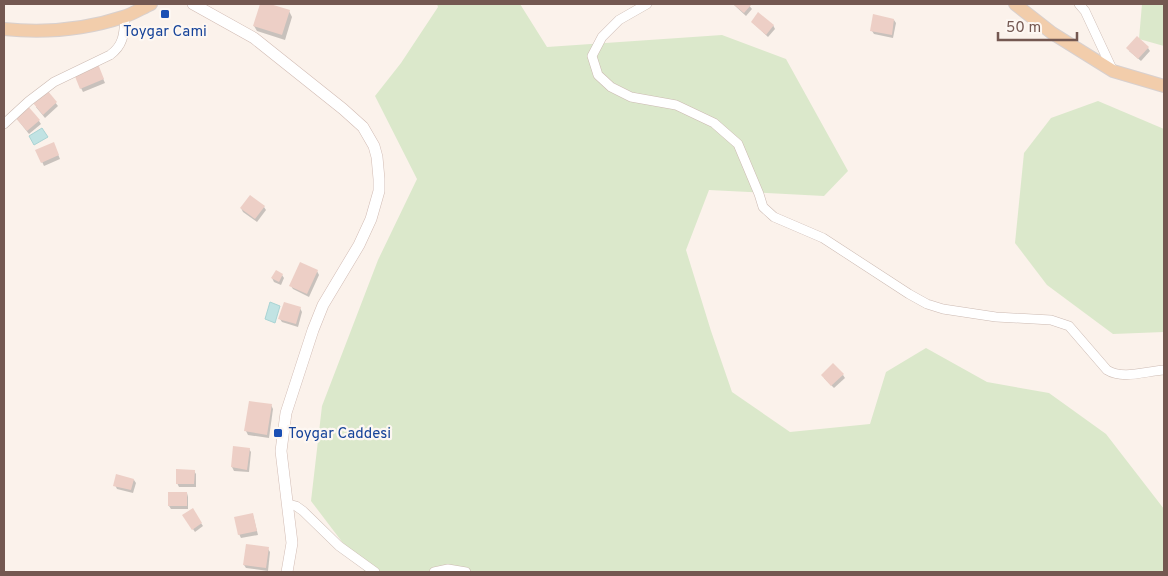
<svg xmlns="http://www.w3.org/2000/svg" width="1168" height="576" font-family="Overpass,sans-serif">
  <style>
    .green { fill: #dbe8cb }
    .water { fill: #c1e3e3; stroke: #a9d4d4 }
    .shadow { fill: #0003 }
    .building { fill: #edcfc6 }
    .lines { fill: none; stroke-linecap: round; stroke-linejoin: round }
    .street-casing { stroke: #ccbab2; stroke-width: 10 }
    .secondary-casing { stroke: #d1bbb3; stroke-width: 12 }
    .primary-casing { stroke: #d8d0ce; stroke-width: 14 }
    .street { stroke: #fff; stroke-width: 9 }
    .secondary { stroke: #fff; stroke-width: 11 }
    .primary { stroke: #f2cdab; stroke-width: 12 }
    .transit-dot { fill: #1a4fb4; stroke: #fdf7f2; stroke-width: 2 }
    .labels { text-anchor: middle; stroke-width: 4.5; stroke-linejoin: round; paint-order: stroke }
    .transit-label { font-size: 15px; fill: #164399; stroke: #fdf7f2 }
  </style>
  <rect width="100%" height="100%" fill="#fbf2eb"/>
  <!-- green -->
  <g class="green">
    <path d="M437 4H520L547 47 722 35 786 59 848 171 824 196 709 190 686 250 711 331 732 392 790 432 870 424 886 372 926 348 987 382 1049 393 1106 434 1164 509V572H365L311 501 322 406 378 260 417 179 375 96 401 63 438 7Z"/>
    <path d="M1142 4H1164V46L1139 39Z"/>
    <path d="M1098 101 1164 129V332L1113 334 1047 285 1015 243 1024 153 1051 118Z"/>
  </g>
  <!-- water -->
  <g class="water">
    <path d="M42 128 48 137 34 145 29 136Z"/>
    <path d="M270 302 280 306 275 323 265 319Z"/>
  </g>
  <!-- shadow -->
  <g class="shadow">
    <path d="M261 4H266L289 11 292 17 285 40 257 31 254 26Z"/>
    <path d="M733 4H748L752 9 746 16Z"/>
    <path d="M894 20 896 23 893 38 874 34 872 31Z"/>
    <path d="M752 22 773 25 775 29 768 37Z"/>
    <path d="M1148 48 1150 51 1141 61 1129 51Z"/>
    <path d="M99 69 105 83 83 92 81 88Z"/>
    <path d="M47 92 58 106 45 118 36 107Z"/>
    <path d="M17 119 39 121 41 124 29 134Z"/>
    <path d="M55 147 60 159 44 166 37 151Z"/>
    <path d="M264 207 266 210 257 222 243 212 241 208Z"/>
    <path d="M317 271 319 275 309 297 293 289 291 286Z"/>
    <path d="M282 275 284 278 281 285 274 282 272 278Z"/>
    <path d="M300 308 302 312 298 327 282 322 280 319Z"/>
    <path d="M843 375 845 378 834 388 824 378Z"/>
    <path d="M271 405 273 409 269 438 248 435 246 431Z"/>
    <path d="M234 447 249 449 251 452 249 472 234 471 232 467Z"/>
    <path d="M194 471 196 474V487H179L177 483Z"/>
    <path d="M134 480 136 483 133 493 117 489 115 485Z"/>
    <path d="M187 493 188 497V509H171L169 506Z"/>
    <path d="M192 510 203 526 195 532 184 516Z"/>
    <path d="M253 515 258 535 241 538 239 534Z"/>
    <path d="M268 549 270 552 268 571 246 568 244 565Z"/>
  </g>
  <!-- building -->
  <g class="building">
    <path d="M260 4H270L290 10 282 35 253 26Z"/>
    <path d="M733 4H749L751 5 744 13Z"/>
    <path d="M758 12 774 25 766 35 751 22Z"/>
    <path d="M873 14 894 19 892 35 870 31Z"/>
    <path d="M1137 36 1149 47 1138 59 1126 48Z"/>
    <path d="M98 64 104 79 80 89 74 74Z"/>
    <path d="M47 90 57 102 43 115 33 103Z"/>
    <path d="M27 105 40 120 27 131 14 116Z"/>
    <path d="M54 142 59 155 41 163 35 150Z"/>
    <path d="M250 195 265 206 255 219 240 208Z"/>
    <path d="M300 262 318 270 307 294 289 286Z"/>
    <path d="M276 270 283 274 279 282 271 278Z"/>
    <path d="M284 302 301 307 296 324 278 319Z"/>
    <path d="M833 363 844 374 831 386 821 375Z"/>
    <path d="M249 401 272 404 267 435 244 431Z"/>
    <path d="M233 446 250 448 247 470 231 467Z"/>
    <path d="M176 469 195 470 194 484H176Z"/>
    <path d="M116 474 134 479 131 490 113 486Z"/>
    <rect x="168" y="492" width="19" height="14"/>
    <path d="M193 508 202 523 192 530 182 515Z"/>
    <path d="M253 513 257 531 238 535 234 517Z"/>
    <path d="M246 544 269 547 266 568 243 565Z"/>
  </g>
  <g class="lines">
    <!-- street casing -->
    <g class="street-casing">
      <g id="street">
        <path d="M647 4 619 20 602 37 592 56 598 75 611 87 631 97 676 105 714 123 738 144 759 194 763 207 774 217 823 238 909 294 927 304 943 309 996 317 1051 320 1069 326 1107 370C1123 380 1146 371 1164 370"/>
        <path d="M1079 4 1085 11 1113 71"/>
        <path d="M4 124 29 101 54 82 110 55C124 45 124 33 125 17"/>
        <path d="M288 504 296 506 303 511 339 546 375 572"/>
        <path d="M434 572 448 569 466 572"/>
      </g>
    </g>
    <!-- secondary casing -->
    <g class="secondary-casing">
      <path id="secondary" d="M193 4 254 38 343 109 363 127 374 146 377 157 379 179V191L371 219 359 245 323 305 313 330 286 413 281 451 292 543 287 572"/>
    </g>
    <!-- primary casing -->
    <g class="primary-casing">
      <g id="primary">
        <path d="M1015 4 1052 33 1113 71 1164 86"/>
        <path d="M4 29C44 33 84 30 123 17 133 14 142 8 151 4"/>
      </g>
    </g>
    <!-- street -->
    <use href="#street" class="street"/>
    <!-- secondary -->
    <use href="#secondary" class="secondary"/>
    <!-- primary -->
    <use href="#primary" class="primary"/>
  </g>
  <!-- markers -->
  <g class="transit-dot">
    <rect x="160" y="9" width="10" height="10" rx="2.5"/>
    <rect x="273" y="428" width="10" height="10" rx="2.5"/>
  </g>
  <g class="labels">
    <!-- transit labels -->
    <g class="transit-label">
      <text x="165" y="36">Toygar Cami</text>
      <text x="288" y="438" text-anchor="start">Toygar Caddesi</text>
    </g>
  </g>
  <!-- border -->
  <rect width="1168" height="576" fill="none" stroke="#745851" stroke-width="10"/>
  <!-- scale -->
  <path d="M998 32v8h79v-8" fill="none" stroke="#745851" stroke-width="2.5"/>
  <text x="1006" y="32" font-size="15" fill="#745851" stroke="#fdf7f2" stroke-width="4" paint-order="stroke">50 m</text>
</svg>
